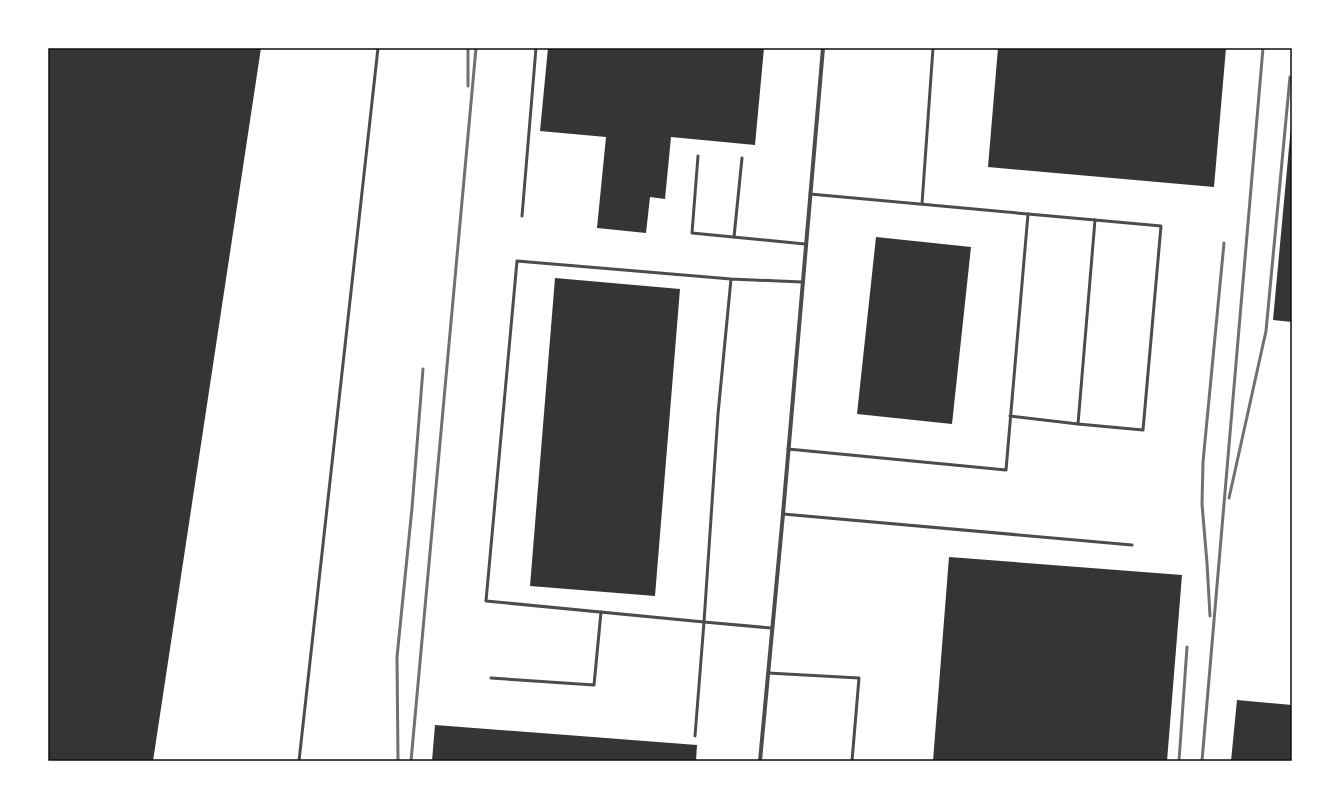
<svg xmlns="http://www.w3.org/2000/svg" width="1340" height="809" font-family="'Roboto Condensed',sans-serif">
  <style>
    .building { fill: #353535 }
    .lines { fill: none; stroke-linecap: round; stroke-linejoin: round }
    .service { stroke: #4c4c4c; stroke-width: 3 }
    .minor { stroke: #4c4c4c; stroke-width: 4 }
    .rail { stroke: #707070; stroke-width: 3 }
    .neatline { fill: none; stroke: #111; stroke-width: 1.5 }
  </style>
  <rect width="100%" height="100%" fill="#fff"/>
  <!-- building -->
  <g class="building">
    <path d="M48 48H261L153 761H48Z"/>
    <path d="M548 48H764L755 145 671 137 665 199 650 197 646 233 597 228 606 137 540 131Z"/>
    <path d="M998 48H1226L1214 187 988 167Z"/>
    <path d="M1291 126 1292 127V322L1273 320Z"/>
    <path d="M876 237 971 247 952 424 857 414Z"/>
    <path d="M555 278 680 289 655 596 530 586Z"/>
    <path d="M949 557 1182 575 1167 761H933Z"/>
    <path d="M1237 700 1292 705V761H1231Z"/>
    <path d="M435 725 697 745 696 761H432Z"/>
  </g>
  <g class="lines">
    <!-- service -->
    <g class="service">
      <path d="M698 156 692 233 805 244"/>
      <path d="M922 204 933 48"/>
      <path d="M522 216 536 48"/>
      <path d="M734 237 742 158"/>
      <path d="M731 279 517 261 486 601 704 622 718 414 731 279 802 282"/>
      <path d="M1010 416 1078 424 1095 220 1028 214"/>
      <path d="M1078 424 1143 430 1161 226 1095 220"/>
      <path d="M788 449 1006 470 1028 214 810 194"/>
      <path d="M783 514 1132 545"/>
      <path d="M768 673 859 678 852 761"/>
      <path d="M491 678 594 685 601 612"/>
      <path d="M695 736 704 622 771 628"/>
      <path d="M299 761 378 48"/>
    </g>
    <!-- minor -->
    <path class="minor" d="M760 761 783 514 823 48"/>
    <!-- rail -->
    <g class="rail">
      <path d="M468 48V86"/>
      <path d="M1229 498 1266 331 1290 77"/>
      <path d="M1210 616 1207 563 1202 504 1203 462 1224 243"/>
      <path d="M398 761 397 657 412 508 423 369"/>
      <path d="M411 761 476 48"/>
      <path d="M1179 761 1187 647"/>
      <path d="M1202 761 1263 48"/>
    </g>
  </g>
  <!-- border -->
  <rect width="1340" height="809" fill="none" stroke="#ffffff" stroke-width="98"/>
  <rect x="49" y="49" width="1242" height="711" class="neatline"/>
</svg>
